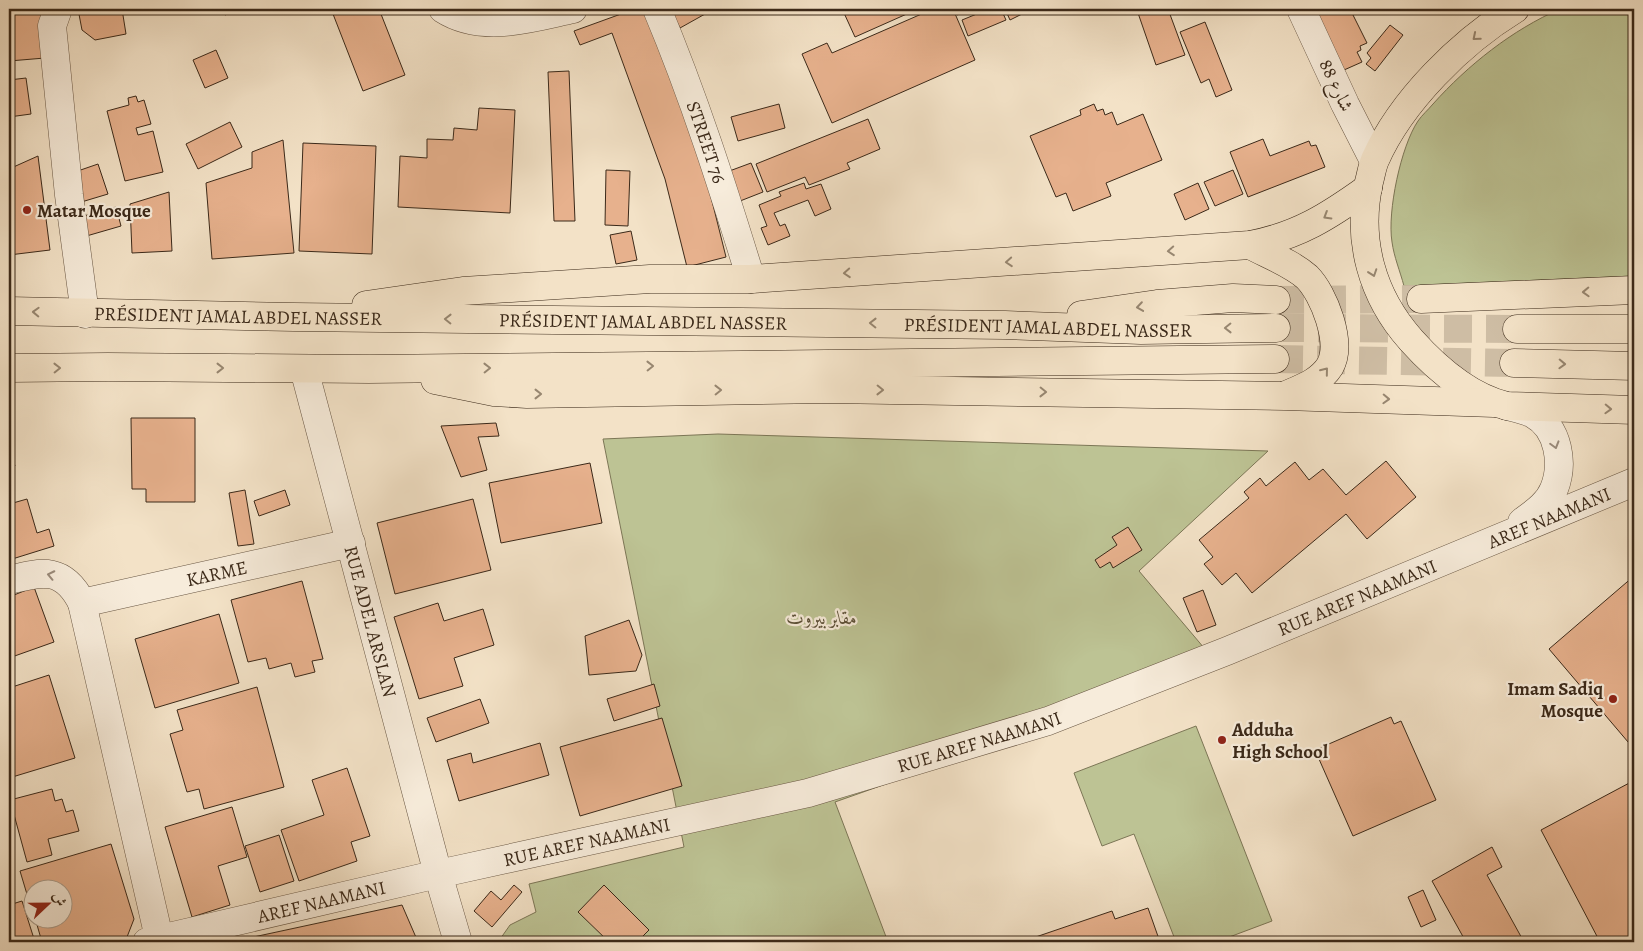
<svg xmlns="http://www.w3.org/2000/svg" width="1643" height="951" font-family="Alegreya,Amiri,serif">
  <style>
    .green { fill: #bdc394; stroke: #7c7656 }
    .building { fill: #e7b18d; stroke: #3b2919 }
    .lines { fill: none; stroke-linecap: round; stroke-linejoin: round }
    .trunk-tunnel { stroke: #cebda4; stroke-width: 28; stroke-dasharray: 28 14; stroke-linecap: butt }
    .minor-casing { stroke: #695744; stroke-width: 29 }
    .tertiary-casing { stroke: #695744; stroke-width: 29 }
    .primary-casing { stroke: #3b2919; stroke-width: 29 }
    .trunk-casing { stroke: #3b2919; stroke-width: 29 }
    .minor { stroke: #f7ecdb; stroke-width: 28 }
    .tertiary { stroke: #f7ecdb; stroke-width: 28 }
    .primary { stroke: #f3e2c7; stroke-width: 28 }
    .trunk { stroke: #f3e2c7; stroke-width: 28 }
    .oneway { stroke: #978670 }
    .oneway2 { stroke: #998a7a }
    .poi-dot { fill: #8f2418; stroke: #f7ecdb; stroke-width: 2 }
    .labels { text-anchor: middle; stroke-width: 4.5; stroke-linejoin: round; paint-order: stroke }
    .street-label { font-size: 19px; fill: #3b2919; stroke: #f7ecdb }
    .poi-label { font-size: 19px; font-weight: bold; fill: #3b2919; stroke: #f7ecdb; text-anchor: start }
    .park-label { font-size: 19px; font-style: italic; fill: #5c5038; stroke: #f7ecdb }
  </style>
  <rect width="100%" height="100%" fill="#f3e2c7"/>
  <filter id="stains"><feTurbulence type="fractalNoise" baseFrequency=".004" numOctaves="4"/><feColorMatrix values="0 0 0 0 .2 0 0 0 0 .09 0 0 0 0 .02 0 0 0 .5 -.17"/></filter>
  <radialGradient id="worn" r=".72"><stop offset=".6" stop-color="#630" stop-opacity="0"/><stop offset="1" stop-color="#630" stop-opacity=".3"/></radialGradient>
  <!-- green -->
  <g class="green">
    <path d="M1560 9H1634V276L1404 286C1400 271 1394 257 1392 242 1387 212 1401 146 1418 121 1422 115 1428 110 1433 104 1468 65 1512 30 1560 9Z"/>
    <path d="M718 434 1268 451 1139 571 1221 668 1188 677 835 802 888 942H498L510 925 536 912 529 884 684 847 603 439Z"/>
    <path d="M1196 726 1272 921 1216 942H1176L1134 834 1102 846 1074 773Z"/>
  </g>
  <!-- building -->
  <g class="building">
    <path d="M9 9H41L45 58 9 61Z"/>
    <path d="M78 9H122L126 34 95 40 82 30Z"/>
    <path d="M223 9H240L225 15Z"/>
    <path d="M347 9H379L405 75 363 91 333 14Z"/>
    <path d="M670 9H714L680 28Z"/>
    <path d="M853 9H918L855 37 844 13Z"/>
    <path d="M933 9H953L975 60 832 123 802 54 827 43 832 53Z"/>
    <path d="M955 9H972L957 15Z"/>
    <path d="M989 9H1001L1006 20 968 36 962 20Z"/>
    <path d="M1005 9H1022L1024 13 1010 20Z"/>
    <path d="M1152 9H1168L1185 55 1156 65 1138 13Z"/>
    <path d="M1315 9H1350L1367 43 1360 46 1361 50 1357 52 1362 62 1344 70Z"/>
    <path d="M632 10 649 15 704 169 726 257 687 267 665 179 612 33 580 45 574 31Z"/>
    <path d="M1205 22 1232 90 1216 97 1209 79 1201 83 1180 32Z"/>
    <path d="M1390 25 1403 35 1375 71 1366 64 1371 58 1367 53Z"/>
    <path d="M216 50 228 78 205 88 193 60Z"/>
    <path d="M569 71 575 221H554L548 72Z"/>
    <path d="M9 76V80L26 78 31 114 9 117Z"/>
    <path d="M136 96 138 102 144 100 151 124 136 128 138 135 153 131 163 172 125 181 107 111 129 105 128 98Z"/>
    <path d="M779 104 785 128 738 141 731 117Z"/>
    <path d="M1094 104 1097 111 1103 109 1105 115 1112 112 1117 125 1143 114 1162 160 1106 183 1111 196 1073 211 1066 193 1056 197 1030 136 1081 115 1080 110Z"/>
    <path d="M479 108 515 110 510 213 398 207 400 156 427 158V139L453 140 454 128 477 130Z"/>
    <path d="M868 119 880 149 847 163 850 169 809 185 805 177 767 192 756 164Z"/>
    <path d="M230 122 242 147 198 169 186 144Z"/>
    <path d="M1263 139 1270 156 1309 141 1311 146 1316 145 1325 167 1248 197 1230 152Z"/>
    <path d="M283 140 294 253 212 259 206 183 252 168V152Z"/>
    <path d="M303 143 376 146 372 254 299 251Z"/>
    <path d="M38 156 50 250 9 255V169Z"/>
    <path d="M751 163 763 192 735 203 724 173Z"/>
    <path d="M98 164 108 194 78 203 69 174Z"/>
    <path d="M606 170 630 171 628 226 605 225Z"/>
    <path d="M1233 170 1243 194 1215 206 1204 182Z"/>
    <path d="M804 183 806 189 821 184 831 209 815 216 808 200 774 213 780 226 785 224 790 236 768 245 761 228 767 226 759 205 781 196 779 192Z"/>
    <path d="M1198 183 1209 209 1185 220 1174 194Z"/>
    <path d="M169 192 172 251 132 253 130 204Z"/>
    <path d="M116 207 121 226 83 237 77 218Z"/>
    <path d="M631 231 637 260 616 264 610 235Z"/>
    <path d="M131 418H195V502H146V489H132Z"/>
    <path d="M496 423 499 436 478 437 487 470 461 477 441 426Z"/>
    <path d="M9 446 15 466 9 468Z"/>
    <path d="M1386 461 1416 497 1367 539 1346 514 1252 593 1236 573 1222 585 1204 564 1213 557 1199 540 1249 498 1244 492 1260 478 1266 486 1295 462 1309 480 1323 469 1346 495Z"/>
    <path d="M590 463 602 523 501 543 489 483Z"/>
    <path d="M9 488 13 503 27 499 37 533 49 529 54 546 9 560Z"/>
    <path d="M245 490 254 544 238 546 229 493Z"/>
    <path d="M285 490 290 505 259 516 254 501Z"/>
    <path d="M473 499 491 570 395 594 377 523Z"/>
    <path d="M1128 527 1142 550 1113 568 1110 562 1100 568 1095 560 1117 545 1112 537Z"/>
    <path d="M1634 576V749L1549 649Z"/>
    <path d="M302 581 323 659 312 661 315 672 295 677 291 663 269 669 266 658 248 662 231 600Z"/>
    <path d="M34 587 54 642 9 658V597Z"/>
    <path d="M1203 590 1216 625 1197 632 1183 598Z"/>
    <path d="M438 603 444 621 483 609 494 645 454 658 463 686 419 699 394 617Z"/>
    <path d="M219 614 239 683 155 708 135 639Z"/>
    <path d="M629 620 642 655 636 671 589 675 585 636Z"/>
    <path d="M49 675 75 758 9 778V688Z"/>
    <path d="M654 684 660 706 614 721 607 699Z"/>
    <path d="M257 687 284 787 204 809 199 789 187 792 170 734 183 730 177 710Z"/>
    <path d="M480 699 489 723 436 742 427 718Z"/>
    <path d="M1391 717 1394 724 1401 721 1436 800 1353 836 1315 750Z"/>
    <path d="M662 718 682 786 580 816 560 747Z"/>
    <path d="M540 743 549 775 459 801 447 760 471 753 473 763Z"/>
    <path d="M347 768 370 836 351 842 357 861 299 881 281 830 324 815 312 780Z"/>
    <path d="M1633 781 1634 942H1600L1541 830Z"/>
    <path d="M52 789 55 801 62 799 66 812 73 810 79 831 48 839 52 855 27 862 10 800Z"/>
    <path d="M232 807 247 857 218 866 230 905 192 917 165 827Z"/>
    <path d="M279 835 294 881 260 892 245 846Z"/>
    <path d="M111 844 134 919 127 937 109 942H42L35 918H62V888H32V911L20 871Z"/>
    <path d="M1492 847 1502 867 1487 875 1524 942H1466L1432 881Z"/>
    <path d="M514 885 522 892 492 927 474 911 491 891 501 900Z"/>
    <path d="M604 885 649 930 637 942H609L578 912Z"/>
    <path d="M1423 890 1436 920 1421 927 1408 897Z"/>
    <path d="M22 901 35 942H9V905Z"/>
    <path d="M402 905 418 942H235V941Z"/>
    <path d="M1148 908 1160 942H1021L1112 911 1115 919Z"/>
  </g>
  <g class="lines">
    <!-- trunk-tunnel -->
    <g class="trunk-tunnel">
      <path d="M1276 300 1421 299"/>
      <path d="M1276 328 1517 329"/>
      <path d="M1275 359 1514 363"/>
    </g>
    <!-- minor casing -->
    <g class="minor-casing">
      <g id="minor">
        <path d="M58 9 52 26 69 195 85 314"/>
        <path d="M443 9C482 34 531 18 573 9"/>
        <path id="s1" d="M657 9C694 97 723 188 751 279"/>
        <path d="M1301 9 1345 104 1374 161"/>
        <path d="M9 580C43 571 64 567 82 603L160 942"/>
        <path id="s2" d="M82 603 351 543"/>
      </g>
    </g>
    <!-- tertiary casing -->
    <g class="tertiary-casing">
      <g id="tertiary">
        <path id="s3" d="M304 369 438 874 458 942"/>
        <path d="M1507 406C1515 408 1525 410 1533 414 1559 428 1564 464 1554 489 1548 504 1534 513 1522 522"/>
        <path id="s4" d="M147 942 438 874 808 793 1048 721 1227 651 1634 482"/>
      </g>
    </g>
    <!-- primary casing -->
    <g class="primary-casing">
      <path id="primary" d="M1515 9C1461 42 1401 101 1375 160 1372 167 1371 175 1369 182 1356 240 1372 296 1411 340 1437 369 1469 397 1507 406L1634 410"/>
    </g>
    <!-- trunk casing -->
    <g class="trunk-casing">
      <g id="trunk">
        <path d="M1250 245C1269 255 1291 263 1307 277 1324 294 1343 343 1330 366 1320 382 1302 388 1286 395"/>
        <path d="M1421 299 1634 290"/>
        <path d="M366 305 463 291 650 279H751L1250 245C1298 236 1329 216 1368 188"/>
        <path id="s5" d="M9 311 294 317 1005 325 1141 330 1276 328"/>
        <path d="M1081 315 1157 304 1233 298 1276 300"/>
        <path d="M1517 329H1634"/>
        <path d="M1514 363 1634 366"/>
        <path d="M9 368 108 367 369 369 1275 359"/>
        <path d="M435 380 494 392 527 394 828 389 1285 396 1494 403"/>
      </g>
    </g>
    <!-- minor -->
    <use href="#minor" class="minor"/>
    <!-- tertiary -->
    <use href="#tertiary" class="tertiary"/>
    <!-- primary -->
    <use href="#primary" class="primary"/>
    <!-- trunk -->
    <use href="#trunk" class="trunk"/>
  </g>
  <!-- one-way arrows -->
  <defs><path id="oneway-chevron" d="M-2-3.5L2.5 0L-2 3.5" fill="none" stroke-width="1.6" stroke-linecap="round" stroke-linejoin="round" transform="scale(1.25)"/></defs>
  <g class="oneway">
    <use href="#oneway-chevron" transform="translate(1476 37) rotate(140)"/>
    <use href="#oneway-chevron" transform="translate(1327 216) rotate(149)"/>
    <use href="#oneway-chevron" transform="translate(1171 251) rotate(176)"/>
    <use href="#oneway-chevron" transform="translate(1009 262) rotate(176)"/>
    <use href="#oneway-chevron" transform="translate(847 273) rotate(176)"/>
    <use href="#oneway-chevron" transform="translate(1373 273) rotate(71)"/>
    <use href="#oneway-chevron" transform="translate(1586 292) rotate(178)"/>
    <use href="#oneway-chevron" transform="translate(1140 307) rotate(172)"/>
    <use href="#oneway-chevron" transform="translate(36 312) rotate(-178)"/>
    <use href="#oneway-chevron" transform="translate(448 319) rotate(-179)"/>
    <use href="#oneway-chevron" transform="translate(873 323) rotate(-179)"/>
    <use href="#oneway-chevron" transform="translate(1228 328) rotate(179)"/>
    <use href="#oneway-chevron" transform="translate(1562 364) rotate(2)"/>
    <use href="#oneway-chevron" transform="translate(650 366) rotate(-1)"/>
    <use href="#oneway-chevron" transform="translate(57 368) rotate(-1)"/>
    <use href="#oneway-chevron" transform="translate(220 368)"/>
    <use href="#oneway-chevron" transform="translate(487 368) rotate(-1)"/>
    <use href="#oneway-chevron" transform="translate(1325 371) rotate(-51)"/>
    <use href="#oneway-chevron" transform="translate(718 390) rotate(-1)"/>
    <use href="#oneway-chevron" transform="translate(880 390) rotate(1)"/>
    <use href="#oneway-chevron" transform="translate(1043 392) rotate(1)"/>
    <use href="#oneway-chevron" transform="translate(538 394)"/>
    <use href="#oneway-chevron" transform="translate(1386 399) rotate(2)"/>
    <use href="#oneway-chevron" transform="translate(1608 409) rotate(2)"/>
  </g>
  <g class="oneway2">
    <use href="#oneway-chevron" transform="translate(1555 445) rotate(74)"/>
    <use href="#oneway-chevron" transform="translate(51 575) rotate(-168)"/>
  </g>
  <!-- markers -->
  <g class="poi-dot">
    <circle cx="27" cy="210" r="5"/>
    <circle cx="1613" cy="699" r="5"/>
    <circle cx="1222" cy="740" r="5"/>
  </g>
  <g class="labels">
    <!-- street labels -->
    <g class="street-label">
      <text transform="translate(1337 85) rotate(65)" y="7">شارع 88</text>
      <text dy="7" stroke="none"><textPath href="#s1" startOffset="142">STREET 76</textPath></text>
      <text dy="7" stroke="none"><textPath href="#s5" startOffset="229">PRÉSIDENT JAMAL ABDEL NASSER</textPath></text>
      <text dy="7" stroke="none"><textPath href="#s5" startOffset="634">PRÉSIDENT JAMAL ABDEL NASSER</textPath></text>
      <text dy="7" stroke="none"><textPath href="#s5" startOffset="1039">PRÉSIDENT JAMAL ABDEL NASSER</textPath></text>
      <text dy="7" stroke="none"><textPath href="#s4" startOffset="1469">AREF NAAMANI</textPath></text>
      <text dy="7" stroke="none"><textPath href="#s2" startOffset="138">KARME</textPath></text>
      <text dy="7" stroke="none"><textPath href="#s4" startOffset="1261">RUE AREF NAAMANI</textPath></text>
      <text dy="7" stroke="none"><textPath href="#s3" startOffset="261">RUE ADEL ARSLAN</textPath></text>
      <text dy="7" stroke="none"><textPath href="#s4" startOffset="856">RUE AREF NAAMANI</textPath></text>
      <text dy="7" stroke="none"><textPath href="#s4" startOffset="451">RUE AREF NAAMANI</textPath></text>
      <text dy="7" stroke="none"><textPath href="#s4" startOffset="179">AREF NAAMANI</textPath></text>
    </g>
    <!-- poi labels -->
    <g class="poi-label">
      <text x="37" y="217">Matar Mosque</text>
      <text x="1603" y="695" text-anchor="end">Imam Sadiq<tspan x="1603" dy="22">Mosque</tspan></text>
      <text x="1232" y="736">Adduha<tspan x="1232" dy="22">High School</tspan></text>
    </g>
    <!-- park labels -->
    <g class="park-label">
      <text x="822" y="624">مقابر بيروت</text>
    </g>
  </g>
  <!-- margin -->
  <rect width="1643" height="951" fill="none" stroke="#f3e2c7" stroke-width="30"/>
  <rect x="10" y="10" width="1623" height="931" fill="none" stroke="#3b2919" stroke-width="2.5"/>
  <rect x="15" y="15" width="1613" height="921" fill="none" stroke="#3b2919"/>
  <!-- north arrow -->
  <g transform="translate(48 904) rotate(68)"><circle r="24" fill="#f7ecdb" stroke="#ac9e8d"/>
  <path d="M0-4L9 19L0 12L-9 19Z" fill="#8f2418"/>
  <text y="-8" font-size="14" font-weight="bold" text-anchor="middle" fill="#3b2919">ش</text>
  </g>
  <rect width="100%" height="100%" filter="url(#stains)"/>
  <rect width="100%" height="100%" fill="url(#worn)"/>
</svg>
